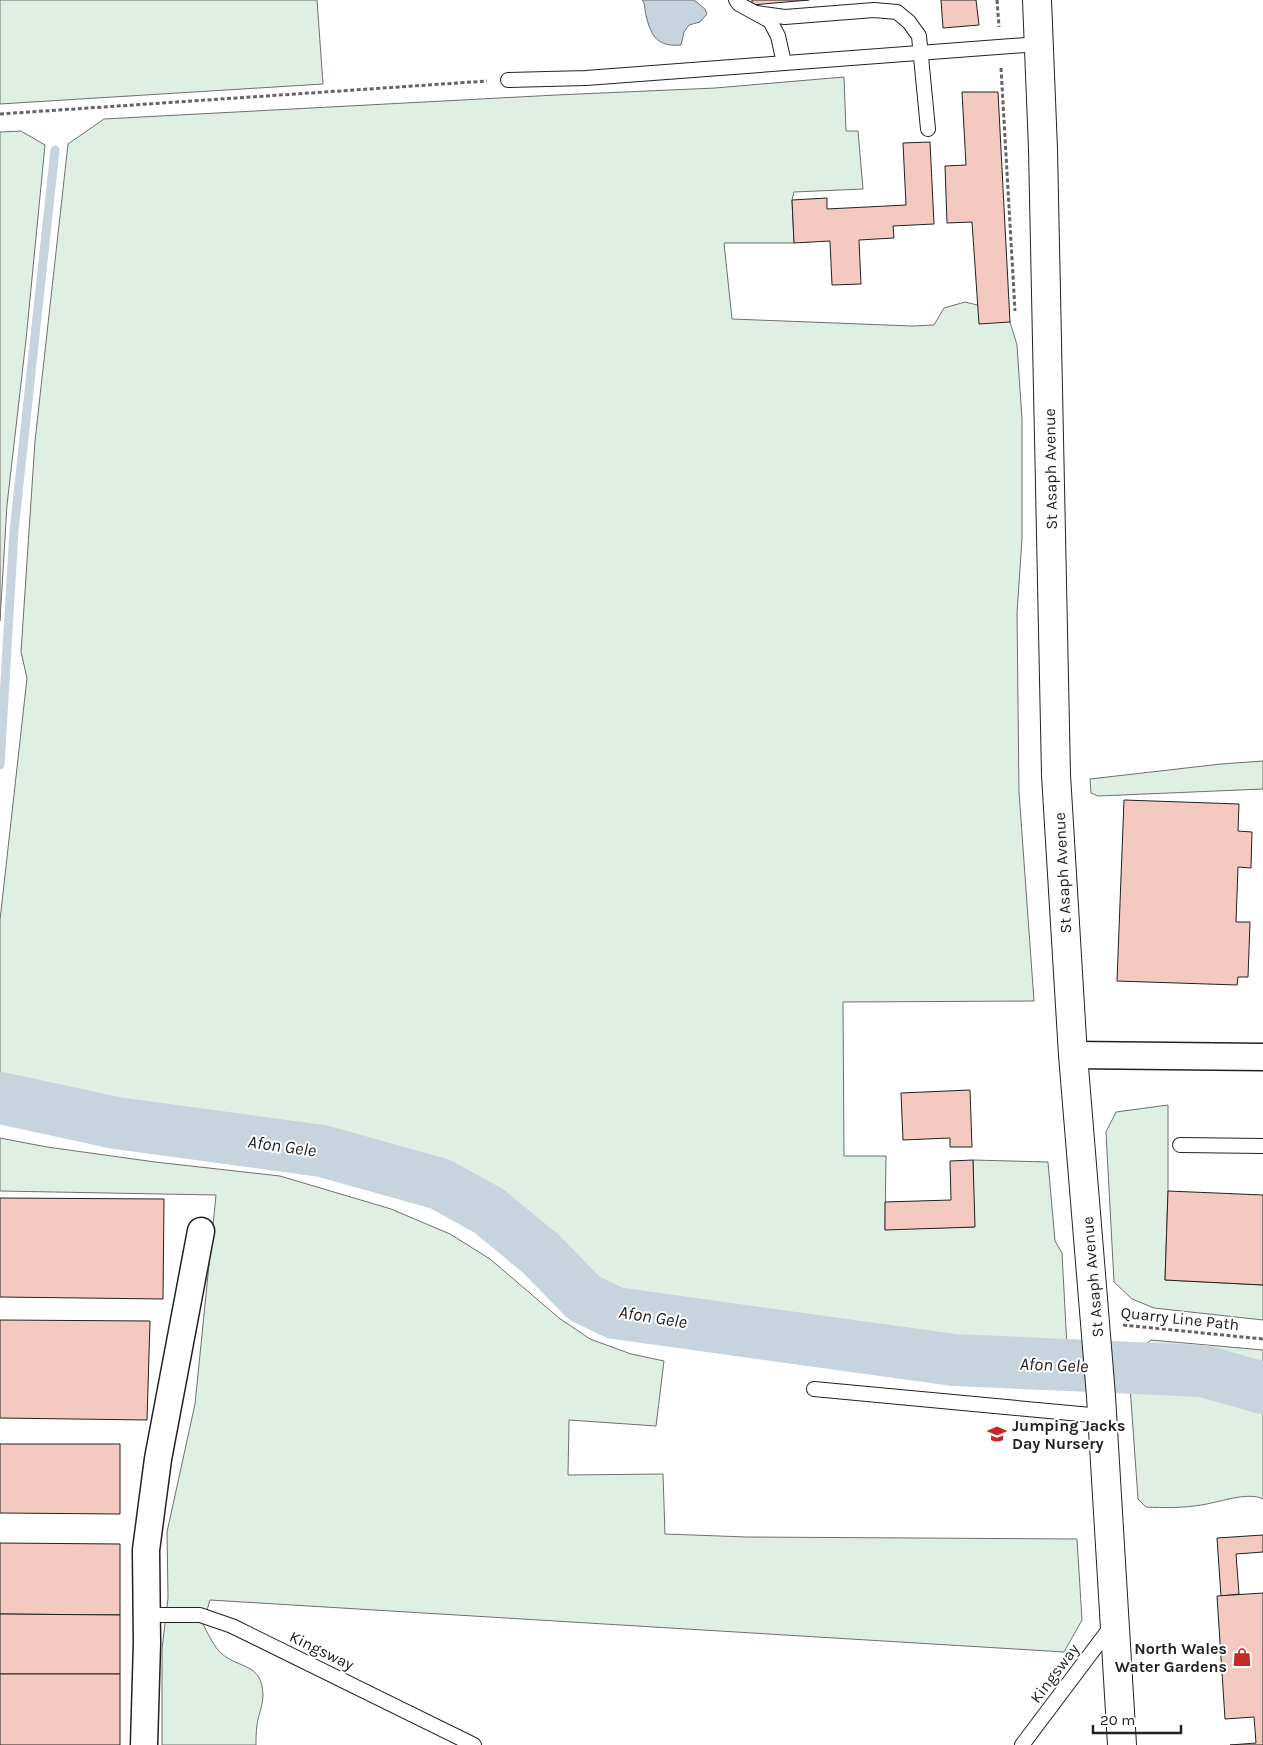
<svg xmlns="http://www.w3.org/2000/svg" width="1263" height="1745" font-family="Karla,sans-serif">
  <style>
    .green { fill: #e0efe3; stroke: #6f6f6f }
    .water { fill: #c7d3dd; stroke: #6f6f6f }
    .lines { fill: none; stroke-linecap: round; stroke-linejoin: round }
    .stream { stroke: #c7d3dd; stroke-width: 9 }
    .river { stroke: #c7d3dd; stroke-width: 52 }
    .building { fill: #f3c9c0; stroke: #222 }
    .lane-casing { stroke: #222; stroke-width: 16 }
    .street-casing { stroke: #222; stroke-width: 29 }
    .secondary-casing { stroke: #222; stroke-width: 30 }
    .path { stroke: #646464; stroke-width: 3; stroke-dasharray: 4 2.5; stroke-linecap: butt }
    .lane { stroke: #fff; stroke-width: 14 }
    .street { stroke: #fff; stroke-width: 26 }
    .secondary { stroke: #fff; stroke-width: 28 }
    .labels { text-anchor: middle; stroke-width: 4; stroke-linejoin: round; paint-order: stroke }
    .street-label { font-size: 16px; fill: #222; stroke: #fff }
    .poi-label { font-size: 16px; font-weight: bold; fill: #222; stroke: #fff; text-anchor: start }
    .water-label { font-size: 18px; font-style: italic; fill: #222; stroke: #fff }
  </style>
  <rect width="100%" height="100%" fill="#fff"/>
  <!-- green -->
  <g class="green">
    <path d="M0 0H317L323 84 0 104Z"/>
    <path d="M844 77 846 131H858L863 189 794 192 792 200 794 243H724L732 319 912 326 934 325 944 308 965 302 990 308 1010 322 1017 345 1022 419V539L1017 613 1019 792 1034 1001 843 1002 844 1156H886L885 1229 974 1227 973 1160 1048 1162 1055 1241 1062 1253 1067 1347 992 1354 957 1351 686 1312 641 1307 615 1301 588 1288 575 1274 516 1224 480 1198 451 1184 365 1158 314 1144 238 1132 155 1124 85 1111 0 1092V920L27 678 21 652 35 441 68 144 104 119 556 95 715 88Z"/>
    <path d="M21 131 45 145 26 340 7 505 0 621V132Z"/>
    <path d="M1263 761V789L1098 796 1091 793 1090 779 1221 764Z"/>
    <path d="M1168 1105V1191L1165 1280 1263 1285V1320L1154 1308 1132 1299 1114 1282 1106 1132 1116 1112Z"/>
    <path d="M0 1138 47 1147 155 1162 280 1176 391 1209 450 1234 490 1259 559 1318 590 1339 631 1354 664 1361 656 1426 569 1420 568 1475 663 1474 665 1534 747 1537 1077 1539 1082 1620 1064 1652 210 1600 203 1624C208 1634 214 1647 222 1654 240 1669 262 1663 263 1695 263 1705 258 1716 257 1725 256 1732 256 1739 256 1745H162V1649L168 1598 167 1532 195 1404 216 1195 0 1191Z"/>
    <path d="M1151 1340 1263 1350V1499C1248 1491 1217 1503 1201 1505 1183 1508 1164 1508 1146 1507L1138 1499 1130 1386 1134 1353Z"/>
  </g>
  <!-- water -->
  <path class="water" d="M642 0H694L705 9 707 14 700 22 689 25 684 32 681 45C658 47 651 37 646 15 644 9 646 5 642 0Z"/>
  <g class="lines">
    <!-- stream -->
    <path class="stream" d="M0 765 14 531 55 150"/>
    <!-- river -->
    <path class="river" d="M0 1098 116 1123 322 1151 440 1184 489 1211 541 1254 584 1298 615 1313 954 1360 1203 1371 1263 1388"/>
  </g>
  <!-- building -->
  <g class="building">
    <path d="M752 0H809L752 5Z"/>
    <path d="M941 0H976L979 25 943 28Z"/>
    <path d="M962 92H998L1010 322 979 324 972 222 947 223 945 166 966 165Z"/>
    <path d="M930 142 934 224 893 226 894 238 859 240 861 284 832 285 830 241 794 243 792 200 827 198V209L906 205 903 143Z"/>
    <path d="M1124 800 1239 804 1238 831 1252 832 1251 868 1238 867 1236 922H1250L1248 977H1238L1237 985 1117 981Z"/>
    <path d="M970 1090 972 1147H950V1138L903 1140 901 1093Z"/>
    <path d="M973 1160 975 1227 885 1230V1202L951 1200 950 1161Z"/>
    <path d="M1168 1191 1263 1195V1285L1165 1280Z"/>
    <path d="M0 1198 164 1199 163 1299 0 1297Z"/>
    <path d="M0 1320 150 1321 147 1420 0 1418Z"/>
    <path d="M0 1444H120V1514L0 1513Z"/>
    <path d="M1263 1535V1552L1236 1554 1239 1594 1221 1596 1217 1538Z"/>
    <path d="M0 1543 120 1544V1615L0 1614Z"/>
    <path d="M1263 1593V1745H1230L1256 1743 1254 1717 1225 1719 1217 1596Z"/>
    <path d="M0 1614 120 1615V1674H0Z"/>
    <rect x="0" y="1674" width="120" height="71"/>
  </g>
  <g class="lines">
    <!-- lane casing -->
    <g class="lane-casing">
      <g id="lane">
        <path d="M736 0 739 4 770 21 778 36 784 63"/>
        <path d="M756 13 785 17 874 10 897 12 909 22 919 36 928 129"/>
        <path d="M508 80 586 78 1039 44"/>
        <path d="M1180 1145 1263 1146"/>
        <path d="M814 1389 1102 1416"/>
        <path d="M147 1615H200L232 1626 474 1745"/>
        <path d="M1022 1745 1113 1624"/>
      </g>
    </g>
    <!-- street casing -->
    <g class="street-casing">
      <g id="street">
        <path d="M1073 1055 1263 1057"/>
        <path d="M144 1745 147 1643 146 1550 158 1459 201 1231"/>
      </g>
    </g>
    <!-- secondary casing -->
    <g class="secondary-casing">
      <path id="secondary" d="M1037 0 1043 149 1056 775 1073 1055 1101 1396 1122 1745"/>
    </g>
    <!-- path -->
    <g class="path">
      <path d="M997 0 999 27"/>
      <path d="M1001 68 1015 311"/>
      <path d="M0 114 487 81"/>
      <path d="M1123 1325 1263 1339"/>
    </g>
    <!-- lane -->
    <use href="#lane" class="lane"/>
    <!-- street -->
    <use href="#street" class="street"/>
    <!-- secondary -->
    <use href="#secondary" class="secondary"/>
  </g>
  <!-- icons -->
  <defs>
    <g id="school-bare" transform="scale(1.5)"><path d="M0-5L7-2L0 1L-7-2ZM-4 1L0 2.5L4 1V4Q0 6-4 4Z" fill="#c62828" stroke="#fff" stroke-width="2.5" paint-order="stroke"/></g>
    <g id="shop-bare" transform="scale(1.5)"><path d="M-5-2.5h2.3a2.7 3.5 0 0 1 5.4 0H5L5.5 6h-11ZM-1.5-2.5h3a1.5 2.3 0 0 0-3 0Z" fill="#c62828" stroke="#fff" stroke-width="2.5" paint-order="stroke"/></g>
  </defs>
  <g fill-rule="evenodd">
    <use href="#school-bare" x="997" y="1434"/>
    <use href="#shop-bare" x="1242" y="1657"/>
  </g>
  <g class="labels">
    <!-- street labels -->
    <g class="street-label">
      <text transform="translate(1050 469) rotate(-91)" y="6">St Asaph Avenue</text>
      <text transform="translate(1062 873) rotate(-93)" y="6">St Asaph Avenue</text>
      <text transform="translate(1092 1277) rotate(-95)" y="6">St Asaph Avenue</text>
      <text transform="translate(1180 1318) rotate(6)" y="6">Quarry Line Path</text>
      <text transform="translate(322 1650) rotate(26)" y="6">Kingsway</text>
      <text transform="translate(1054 1673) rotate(-53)" y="6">Kingsway</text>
    </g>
    <!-- poi labels -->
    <g class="poi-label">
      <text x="1012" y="1431">Jumping Jacks<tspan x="1012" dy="18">Day Nursery</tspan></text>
      <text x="1227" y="1654" text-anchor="end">North Wales<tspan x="1227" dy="18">Water Gardens</tspan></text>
    </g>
    <!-- water labels -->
    <g class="water-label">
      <text transform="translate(282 1146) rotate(8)" y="6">Afon Gele</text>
      <text transform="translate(653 1317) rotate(9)" y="6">Afon Gele</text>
      <text transform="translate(1054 1365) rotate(2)" y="6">Afon Gele</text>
    </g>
  </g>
  <!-- scale -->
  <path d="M1093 1725v8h88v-8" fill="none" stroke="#222222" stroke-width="2.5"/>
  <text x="1100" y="1725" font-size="15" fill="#222222" stroke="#ffffff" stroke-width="4" paint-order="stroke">20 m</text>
</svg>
